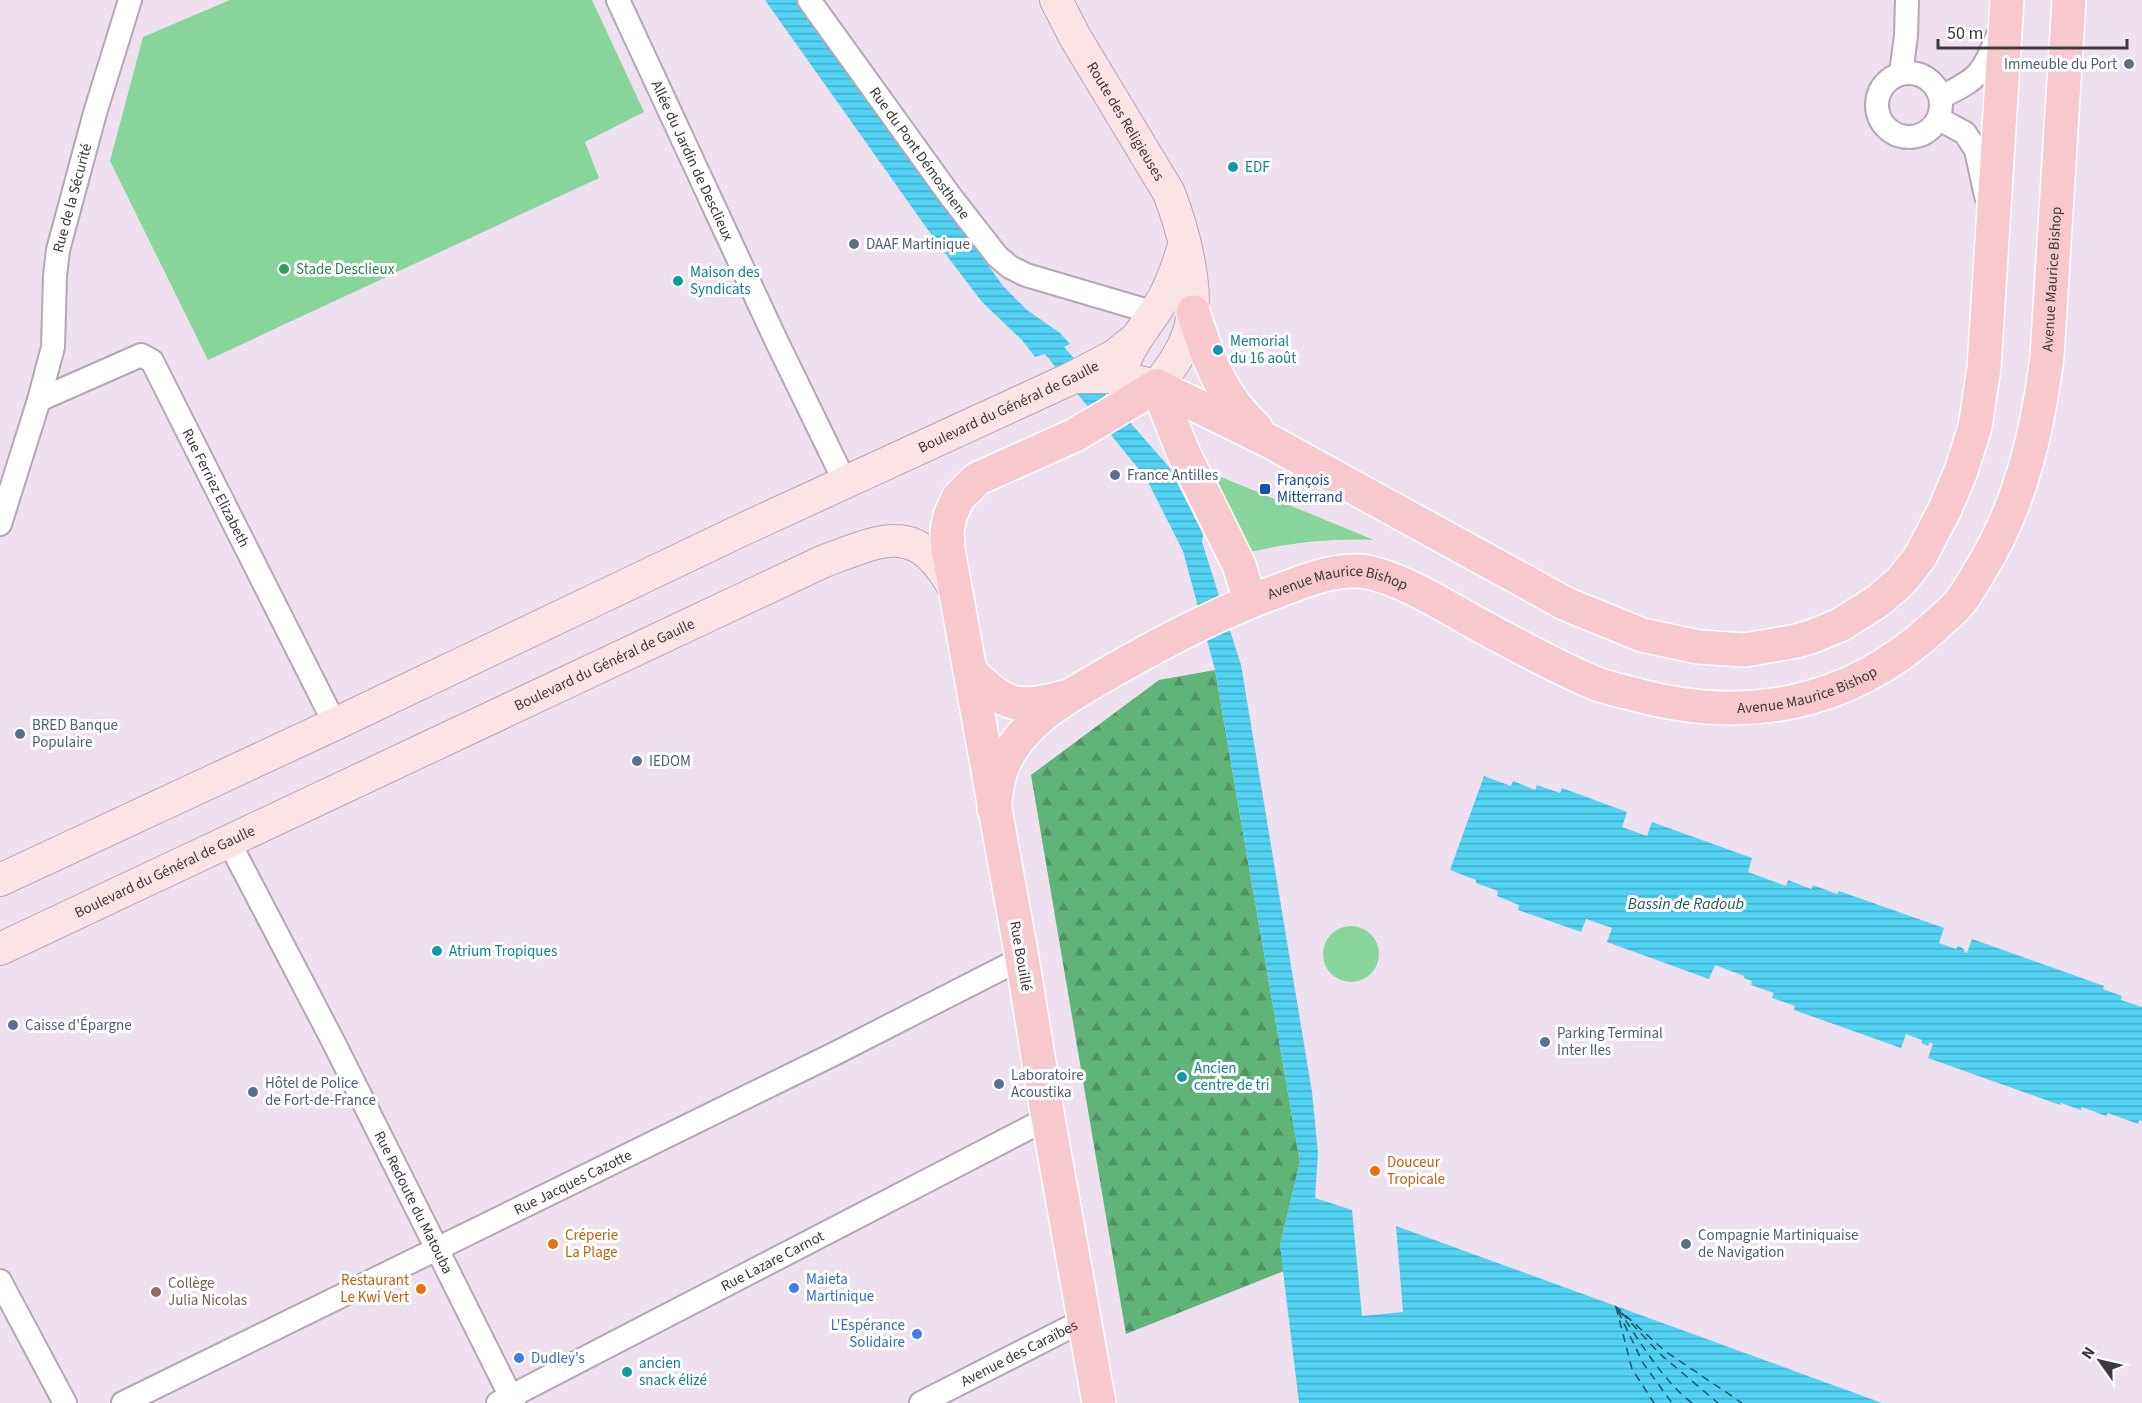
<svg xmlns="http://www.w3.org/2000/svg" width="2142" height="1403" font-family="'Source Sans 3',sans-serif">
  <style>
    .grass { fill: #87d59b }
    .forest { fill: url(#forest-firs) }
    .water { fill: url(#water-rules) }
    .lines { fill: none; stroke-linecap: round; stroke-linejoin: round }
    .ferry { stroke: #205664; stroke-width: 1.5; stroke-dasharray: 8 6; stroke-linecap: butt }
    .minor-casing { stroke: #b4a7b4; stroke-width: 26 }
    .secondary-casing { stroke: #b4a7b4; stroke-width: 34 }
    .primary-casing { stroke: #fff; stroke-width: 36 }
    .minor { stroke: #fff; stroke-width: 22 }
    .secondary { stroke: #fbe3e6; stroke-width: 32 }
    .primary { stroke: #f7c8ce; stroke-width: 33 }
    .service-dot { fill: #5c6f8a; stroke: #fff; stroke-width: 2 }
    .culture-dot { fill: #0f9aa8; stroke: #fff; stroke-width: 2 }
    .leisure-dot { fill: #2e9e5b; stroke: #fff; stroke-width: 2 }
    .transit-dot { fill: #1a4fb4; stroke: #fff; stroke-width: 2 }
    .food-dot { fill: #e8710a; stroke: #fff; stroke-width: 2 }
    .shop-dot { fill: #3f7fe0; stroke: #fff; stroke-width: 2 }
    .education-dot { fill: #8d6e63; stroke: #fff; stroke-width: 2 }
    .labels { text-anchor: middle; stroke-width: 6; stroke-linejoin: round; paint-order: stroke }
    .service-label { font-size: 15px; fill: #4e5e75; stroke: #fff; text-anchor: start }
    .street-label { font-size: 15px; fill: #3d383d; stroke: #fff }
    .culture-label { font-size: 15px; fill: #0d838f; stroke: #fff; text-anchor: start }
    .leisure-label { font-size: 15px; fill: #27864d; stroke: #fff; text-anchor: start }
    .transit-label { font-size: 15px; fill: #164399; stroke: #fff; text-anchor: start }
    .food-label { font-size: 15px; fill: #c56008; stroke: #fff; text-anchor: start }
    .shop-label { font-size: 15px; fill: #366cbe; stroke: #fff; text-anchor: start }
    .education-label { font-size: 15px; fill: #785e54; stroke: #fff; text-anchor: start }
    .water-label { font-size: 16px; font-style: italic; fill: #205664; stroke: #fff }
  </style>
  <defs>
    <pattern id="forest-firs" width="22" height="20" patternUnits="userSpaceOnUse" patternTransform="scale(1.5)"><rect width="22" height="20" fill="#61b478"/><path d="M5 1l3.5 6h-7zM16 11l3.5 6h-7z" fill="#519364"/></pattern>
    <pattern id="water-rules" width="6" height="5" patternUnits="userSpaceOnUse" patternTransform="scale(1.5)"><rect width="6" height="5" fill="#53d3f4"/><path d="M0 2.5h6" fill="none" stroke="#46acc7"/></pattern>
  </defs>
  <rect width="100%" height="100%" fill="#eee0ee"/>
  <!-- grass -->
  <g class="grass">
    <path d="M230 0H592L644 112 585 142 599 178 208 360 110 161 143 37Z"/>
    <path d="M1204 470 1374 540C1331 538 1288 543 1245 553Z"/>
    <circle cx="1351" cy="954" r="28"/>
  </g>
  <!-- forest -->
  <path class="forest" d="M1215 670 1300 1162 1280 1246 1284 1271 1126 1334 1031 775 1159 680Z"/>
  <!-- water -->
  <g class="water">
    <path d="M765 0H798L1003 286 1027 310 1060 333 1070 344 1064 347 1169 467 1203 534 1202 542 1241 665 1312 1092 1318 1153 1315 1198 1352 1210 1362 1316 1403 1312 1396 1226 1882 1403H1299L1280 1246 1300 1162 1215 670 1183 551 1146 478 1045 354 1035 357 1022 340 982 302 938 244Z"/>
    <path d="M1484 776 1511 786 1513 781 1535 790 1537 785 1560 793 1562 788 1627 812 1622 827 1647 836 1652 822 1752 858 1748 872 1786 886 1788 880 1811 889 1813 885 1837 894 1839 891 1944 928 1939 943 1956 949 1958 946 1964 949V951L1967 953 1972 939 2104 986 2103 989 2122 996 2121 1000 2142 1007V1121L2139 1120 2138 1124 2108 1113 2106 1116 2082 1107 2081 1110 2061 1103 2060 1105 1928 1058 1933 1044 1930 1042 1928 1046 1921 1043 1922 1040 1906 1034 1901 1048 1794 1010 1795 1006 1772 998 1774 993 1751 985 1752 981 1744 978V976L1715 965 1709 979 1607 942 1612 928 1586 919 1581 932 1518 910 1519 905 1497 896 1498 891 1476 883V880L1450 870Z"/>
  </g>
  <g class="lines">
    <!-- ferry -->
    <g class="ferry">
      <path d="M1615 1306 1665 1351 1742 1403"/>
      <path d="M1616 1307 1632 1369 1654 1403"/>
      <path d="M1618 1309C1639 1340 1662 1380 1692 1403"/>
      <path d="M1618 1311 1643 1363 1672 1403"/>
      <path d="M1622 1313 1660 1354 1718 1403"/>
    </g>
    <!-- minor casing -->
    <g class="minor-casing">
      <g id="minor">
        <path id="s1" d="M618 0 775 338 845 482"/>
        <path id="s2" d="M809 0 951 197 997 256 1010 267 1026 275 1155 313"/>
        <circle cx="1909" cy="105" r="32"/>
        <path d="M1901 73 1906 36 1907 0"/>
        <path d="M1941 97C1980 78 1982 74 1998 35"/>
        <path d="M1939 119 1965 133 1976 150 1986 196"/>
        <path id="s3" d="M39 400 141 355 152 361 335 724"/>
        <path id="s4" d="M0 524 39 400 53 347 55 276 58 250 95 113 130 0"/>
        <path id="s5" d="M229 842 334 1043 514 1403"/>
        <path d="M0 1281 65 1403"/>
        <path id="s6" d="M123 1403 836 1053 1022 958"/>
        <path id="s7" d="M498 1403 1048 1118"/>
        <path id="s8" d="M921 1403 1084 1320"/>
      </g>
    </g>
    <!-- secondary casing -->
    <g class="secondary-casing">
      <g id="secondary">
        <path id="s9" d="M1056 0 1075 37 1169 193C1183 229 1202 297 1188 335 1181 355 1169 370 1157 386L1118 377H1078"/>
        <path d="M1126 358C1135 336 1152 319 1163 299 1173 282 1178 264 1184 246"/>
        <path id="s10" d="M0 880 335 724 748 527 1072 378 1114 356 1134 340"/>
        <path id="s11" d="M0 949 822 562C885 538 918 520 956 592"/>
      </g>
    </g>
    <!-- primary casing -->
    <g class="primary-casing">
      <g id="primary">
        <path d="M1193 312C1208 358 1220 395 1256 428"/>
        <path d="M1157 386 1271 442 1566 604 1642 635 1698 647 1745 650 1797 641 1813 636 1840 625 1878 601 1901 581 1920 557 1945 509 1961 471 1975 427 1984 368 2007 0"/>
        <path d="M1157 386 1183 452 1239 565 1250 601"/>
        <path d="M970 671C1003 705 1018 711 1064 697"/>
        <path id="s12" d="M994 809C996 795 997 781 1002 768 1020 719 1079 690 1121 666 1172 637 1223 611 1278 591 1304 581 1330 570 1358 571 1392 573 1442 604 1472 621 1511 642 1550 664 1590 681 1602 687 1617 690 1630 693 1742 725 1847 707 1934 627 1942 619 1952 612 1959 603 1966 595 1972 584 1978 574 2020 508 2037 434 2047 357L2069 0"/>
        <path d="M1099 1403 1048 1118 1022 958 948 549 947 531 950 516 958 498 977 479 1075 435 1157 386"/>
      </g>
    </g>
    <!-- minor -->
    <use href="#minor" class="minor"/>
    <!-- secondary -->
    <use href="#secondary" class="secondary"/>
    <!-- primary -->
    <use href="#primary" class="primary"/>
  </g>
  <!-- markers -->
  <g class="service-dot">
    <circle cx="2129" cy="64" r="6"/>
    <circle cx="854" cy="244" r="6"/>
    <circle cx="1115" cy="475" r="6"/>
    <circle cx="20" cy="734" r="6"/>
    <circle cx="637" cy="761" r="6"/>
    <circle cx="13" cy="1025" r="6"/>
    <circle cx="1545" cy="1042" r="6"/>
    <circle cx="999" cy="1084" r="6"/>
    <circle cx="253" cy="1092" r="6"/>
    <circle cx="1686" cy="1244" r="6"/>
  </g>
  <g class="culture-dot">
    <circle cx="1233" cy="167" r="6"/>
    <circle cx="678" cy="281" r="6"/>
    <circle cx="1218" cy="350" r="6"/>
    <circle cx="437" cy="951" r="6"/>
    <circle cx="1182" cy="1077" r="6"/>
    <circle cx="627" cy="1372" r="6"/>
  </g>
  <circle class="leisure-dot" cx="284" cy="269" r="6"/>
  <rect class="transit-dot" x="1259" y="483" width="12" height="12" rx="3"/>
  <g class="food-dot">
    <circle cx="1375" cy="1171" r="6"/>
    <circle cx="553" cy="1244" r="6"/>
    <circle cx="421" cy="1289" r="6"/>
  </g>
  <g class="shop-dot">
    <circle cx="794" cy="1288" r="6"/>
    <circle cx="917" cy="1334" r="6"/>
    <circle cx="519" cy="1358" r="6"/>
  </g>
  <circle class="education-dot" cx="156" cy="1292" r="6"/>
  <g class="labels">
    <!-- service labels -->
    <g class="service-label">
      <text x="2117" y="69" text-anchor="end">Immeuble du Port</text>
      <text x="866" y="249">DAAF Martinique</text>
      <text x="1127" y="480">France Antilles</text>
      <text x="32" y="730">BRED Banque<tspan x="32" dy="17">Populaire</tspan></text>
      <text x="649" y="766">IEDOM</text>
      <text x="25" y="1030">Caisse d'Épargne</text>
      <text x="1557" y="1038">Parking Terminal<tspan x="1557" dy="17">Inter Iles</tspan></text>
      <text x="1011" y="1080">Laboratoire<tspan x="1011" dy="17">Acoustika</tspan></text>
      <text x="265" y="1088">Hôtel de Police<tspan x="265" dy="17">de Fort-de-France</tspan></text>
      <text x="1698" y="1240">Compagnie Martiniquaise<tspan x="1698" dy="17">de Navigation</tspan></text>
    </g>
    <!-- street labels -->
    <g class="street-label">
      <text dy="5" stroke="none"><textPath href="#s9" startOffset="140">Route des Religieuses</textPath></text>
      <text dy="5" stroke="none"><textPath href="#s2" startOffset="189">Rue du Pont Démosthene</textPath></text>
      <text dy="5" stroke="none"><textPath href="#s1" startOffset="177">Allée du Jardin de Desclieux</textPath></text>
      <text dy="5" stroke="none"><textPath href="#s4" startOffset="336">Rue de la Sécurité</textPath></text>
      <text dy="5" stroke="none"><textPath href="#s12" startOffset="1462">Avenue Maurice Bishop</textPath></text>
      <text dy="5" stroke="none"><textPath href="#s10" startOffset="1114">Boulevard du Général de Gaulle</textPath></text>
      <text dy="5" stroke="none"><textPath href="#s3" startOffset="266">Rue Ferriez Elizabeth</textPath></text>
      <text dy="5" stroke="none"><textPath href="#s12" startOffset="438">Avenue Maurice Bishop</textPath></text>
      <text dy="5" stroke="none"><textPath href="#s11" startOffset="668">Boulevard du Général de Gaulle</textPath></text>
      <text dy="5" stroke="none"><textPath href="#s12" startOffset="940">Avenue Maurice Bishop</textPath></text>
      <text dy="5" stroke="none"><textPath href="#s11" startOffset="182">Boulevard du Général de Gaulle</textPath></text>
      <text transform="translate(1021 956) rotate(80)" y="5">Rue Bouillé</text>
      <text dy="5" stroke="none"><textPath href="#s6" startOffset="501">Rue Jacques Cazotte</textPath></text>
      <text dy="5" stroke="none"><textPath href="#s5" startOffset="405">Rue Redoute du Matouba</textPath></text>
      <text dy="5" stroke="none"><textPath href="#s7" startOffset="309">Rue Lazare Carnot</textPath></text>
      <text dy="5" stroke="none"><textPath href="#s8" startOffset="110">Avenue des Caraïbes</textPath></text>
    </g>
    <!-- culture labels -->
    <g class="culture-label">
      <text x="1245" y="172">EDF</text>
      <text x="690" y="277">Maison des<tspan x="690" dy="17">Syndicats</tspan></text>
      <text x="1230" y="346">Memorial<tspan x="1230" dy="17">du 16 août</tspan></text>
      <text x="449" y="956">Atrium Tropiques</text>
      <text x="1194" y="1073">Ancien<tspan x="1194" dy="17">centre de tri</tspan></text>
      <text x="639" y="1368">ancien<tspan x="639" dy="17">snack élizé</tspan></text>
    </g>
    <!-- leisure labels -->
    <g class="leisure-label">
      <text x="296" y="274">Stade Desclieux</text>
    </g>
    <!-- transit labels -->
    <g class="transit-label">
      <text x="1277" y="485">François<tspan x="1277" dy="17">Mitterrand</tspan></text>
    </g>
    <!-- food labels -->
    <g class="food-label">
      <text x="1387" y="1167">Douceur<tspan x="1387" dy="17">Tropicale</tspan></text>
      <text x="565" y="1240">Créperie<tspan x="565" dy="17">La Plage</tspan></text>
      <text x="409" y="1285" text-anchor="end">Restaurant<tspan x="409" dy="17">Le Kwi Vert</tspan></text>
    </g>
    <!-- shop labels -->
    <g class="shop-label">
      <text x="806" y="1284">Maieta<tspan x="806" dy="17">Martinique</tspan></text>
      <text x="905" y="1330" text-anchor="end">L'Espérance<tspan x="905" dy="17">Solidaire</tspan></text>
      <text x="531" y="1363">Dudley's</text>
    </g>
    <!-- education labels -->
    <g class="education-label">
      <text x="168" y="1288">Collège<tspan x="168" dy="17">Julia Nicolas</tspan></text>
    </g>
    <!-- water labels -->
    <g class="water-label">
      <text x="1686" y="909">Bassin de Radoub</text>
    </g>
  </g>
  <!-- north arrow -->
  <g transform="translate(2100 1361) rotate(304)" stroke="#ffffff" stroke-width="4.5" paint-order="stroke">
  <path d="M0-4.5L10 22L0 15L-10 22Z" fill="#3d383d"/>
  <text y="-9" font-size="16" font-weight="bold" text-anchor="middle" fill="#3d383d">N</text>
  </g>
  <!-- scale -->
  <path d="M1938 39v9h189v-9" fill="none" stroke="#3d383d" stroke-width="3"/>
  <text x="1947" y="39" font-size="18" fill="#3d383d" stroke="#ffffff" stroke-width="4.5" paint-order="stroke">50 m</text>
</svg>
